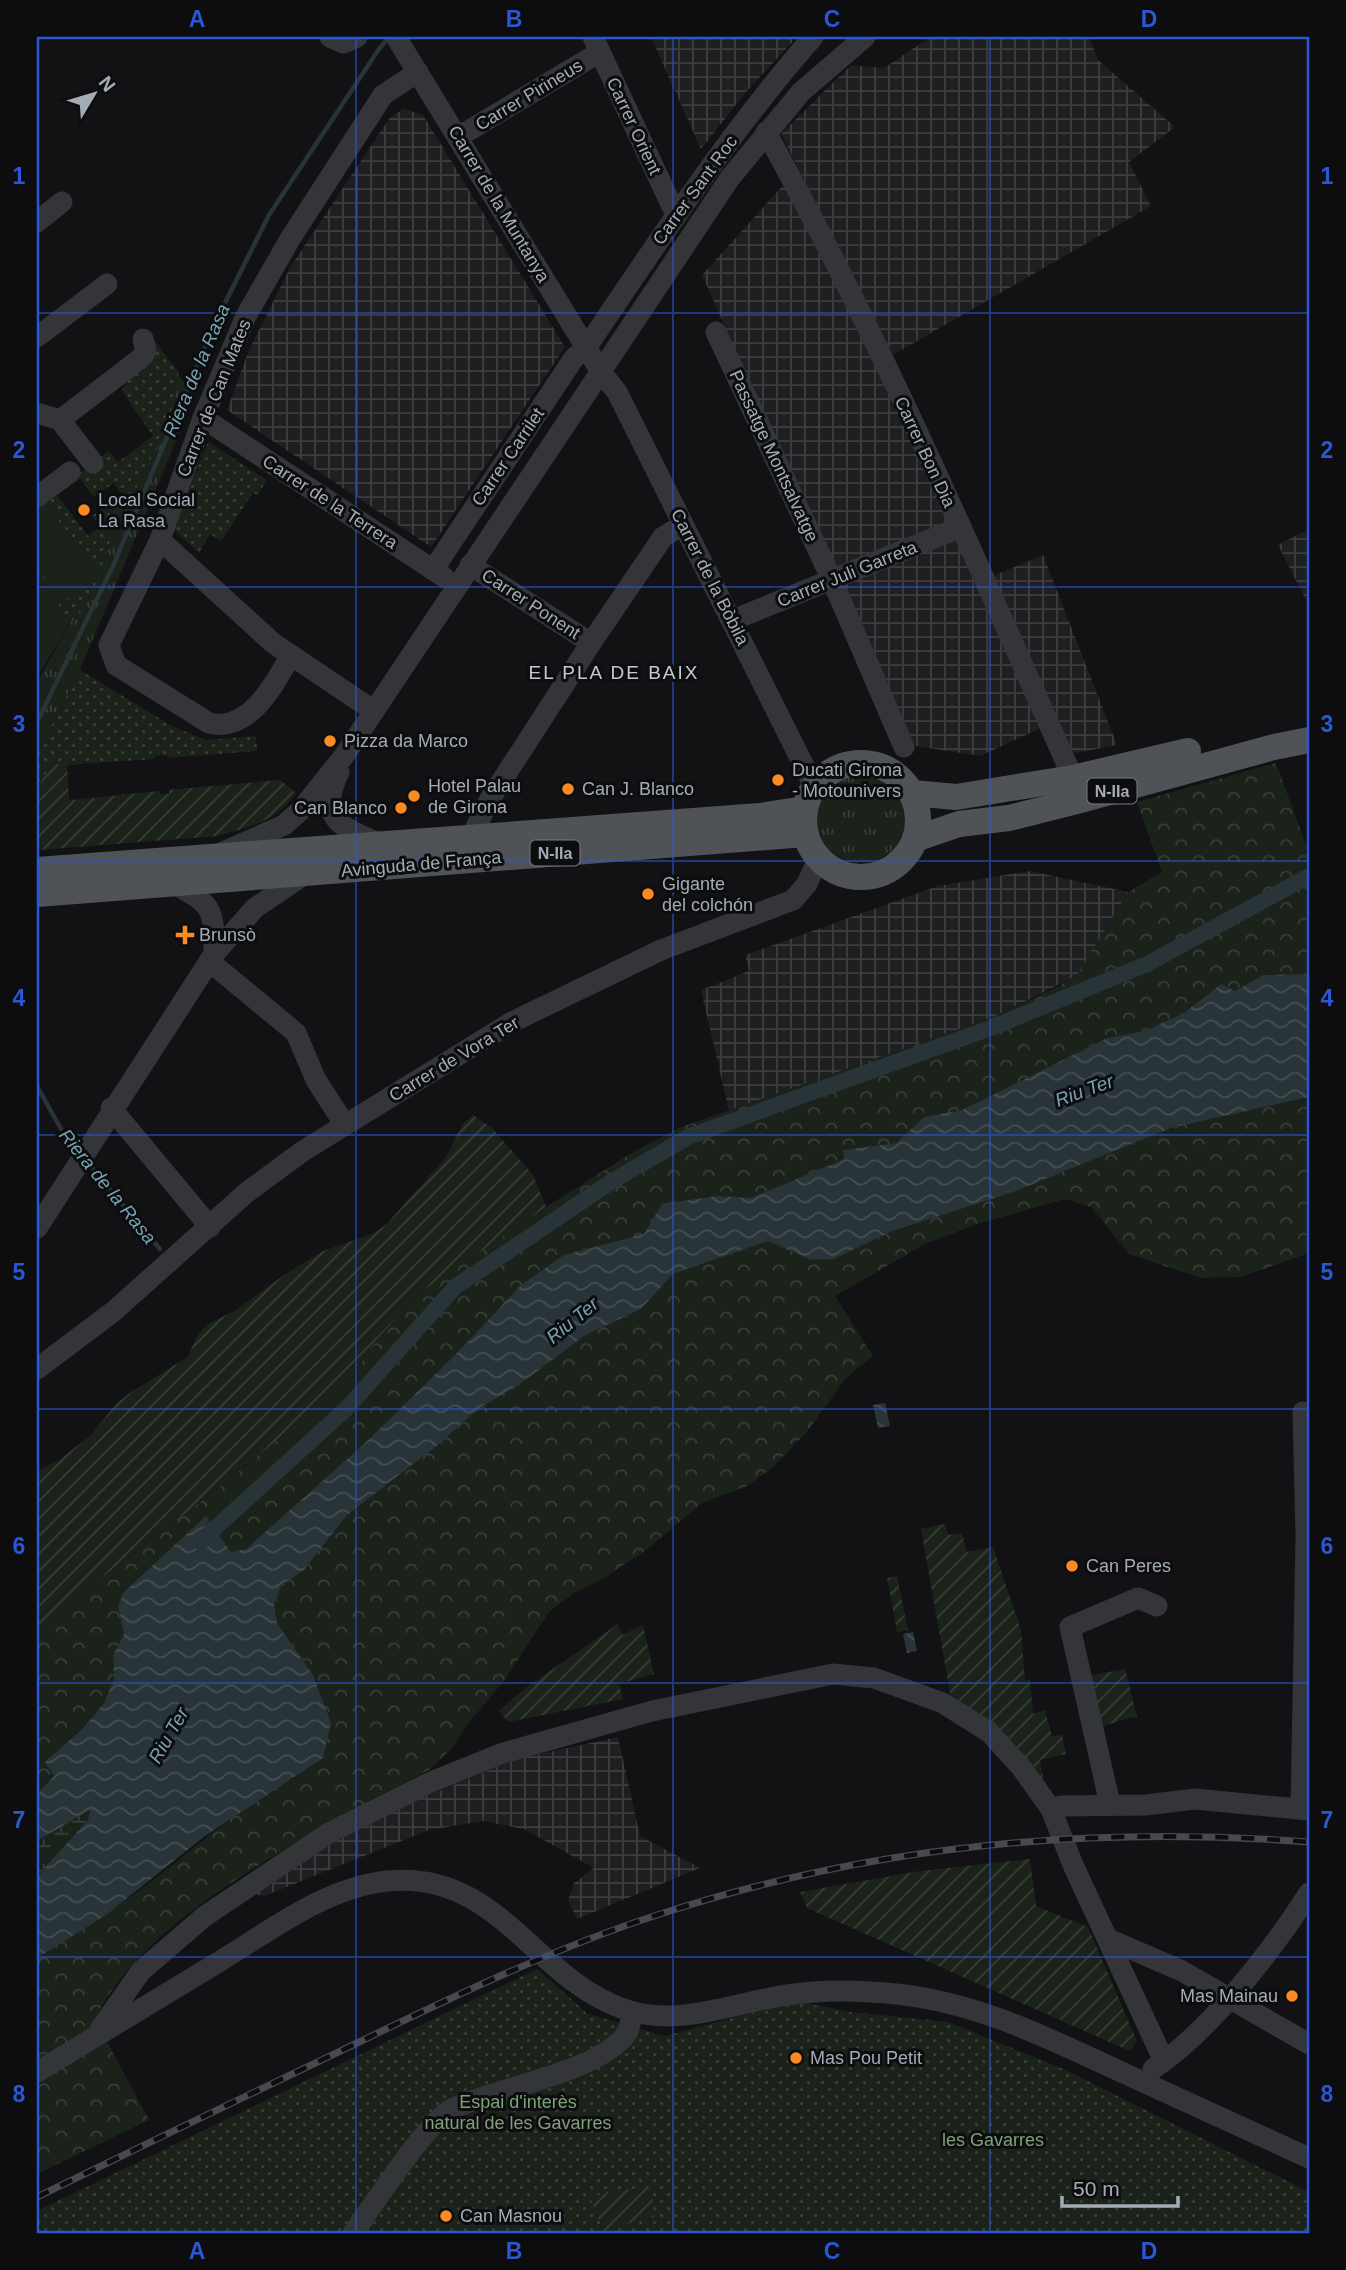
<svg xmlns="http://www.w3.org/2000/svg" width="1346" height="2270" font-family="Arial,sans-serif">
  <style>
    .industrial { fill: url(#industrial-grid) }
    .grass { fill: url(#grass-tufts) }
    .forest { fill: url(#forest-crowns) }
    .wetland { fill: url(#wetland-marsh) }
    .park { fill: url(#park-dots); fill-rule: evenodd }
    .garden { fill: url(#garden-furrows) }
    .pitch { fill: #1a221a }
    .water { fill: url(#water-waves) }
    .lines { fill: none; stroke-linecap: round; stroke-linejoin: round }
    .stream { stroke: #283438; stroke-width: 4.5 }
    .canal { stroke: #283438; stroke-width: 16 }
    .minor { stroke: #333539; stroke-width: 21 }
    .major { stroke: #4f5358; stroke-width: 26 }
    .rail-casing { stroke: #46494e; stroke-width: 7 }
    .rail { stroke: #0d0d0f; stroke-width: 4.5; stroke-dasharray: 13; stroke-linecap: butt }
    .grid { fill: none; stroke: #2a57d4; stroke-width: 2; stroke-opacity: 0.55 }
    .poi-dot { fill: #fc8a22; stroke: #0d0d0f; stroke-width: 2.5 }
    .labels { text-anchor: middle; stroke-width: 6; stroke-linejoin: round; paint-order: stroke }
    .shield { fill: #0d0d0f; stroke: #767c83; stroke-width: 2 }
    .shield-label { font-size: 16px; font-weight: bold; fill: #a3acb5 }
    .street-label { font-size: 18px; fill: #a3acb5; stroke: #0d0d0f }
    .poi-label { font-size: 18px; fill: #a3acb5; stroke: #0d0d0f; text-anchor: start }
    .park-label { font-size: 18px; fill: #7ea278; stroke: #0d0d0f }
    .water-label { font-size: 19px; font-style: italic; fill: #77a2b3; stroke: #0d0d0f }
    .neighbourhood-label { font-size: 19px; letter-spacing: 2px; fill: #c4cad1; stroke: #0d0d0f }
    .neatline { fill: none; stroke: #2a57d4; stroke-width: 2.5 }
    .grid-label { font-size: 23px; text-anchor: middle; font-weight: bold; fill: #2a57d4 }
  </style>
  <defs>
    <pattern id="industrial-grid" width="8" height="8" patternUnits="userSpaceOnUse" patternTransform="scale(1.75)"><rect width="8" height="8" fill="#1e1f21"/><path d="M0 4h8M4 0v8" fill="none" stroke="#3c3d3f"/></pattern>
    <pattern id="grass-tufts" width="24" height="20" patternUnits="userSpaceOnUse" patternTransform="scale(1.75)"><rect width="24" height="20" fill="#1a221a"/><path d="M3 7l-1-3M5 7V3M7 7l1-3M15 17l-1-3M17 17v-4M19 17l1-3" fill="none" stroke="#383f39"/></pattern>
    <pattern id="forest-crowns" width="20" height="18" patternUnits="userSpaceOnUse" patternTransform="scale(1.75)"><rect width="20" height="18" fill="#1a221a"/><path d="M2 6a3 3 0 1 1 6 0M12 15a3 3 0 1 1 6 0" fill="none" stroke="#383f39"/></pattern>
    <pattern id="wetland-marsh" width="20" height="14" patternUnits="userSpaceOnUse" patternTransform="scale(1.75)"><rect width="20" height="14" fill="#1a221a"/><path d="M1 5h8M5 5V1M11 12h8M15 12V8" fill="none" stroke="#383f39"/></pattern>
    <pattern id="park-dots" width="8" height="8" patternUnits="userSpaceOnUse" patternTransform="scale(1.75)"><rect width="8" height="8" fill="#1a221a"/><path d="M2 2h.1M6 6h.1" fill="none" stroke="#383f39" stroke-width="1.8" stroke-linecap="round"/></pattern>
    <pattern id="garden-furrows" width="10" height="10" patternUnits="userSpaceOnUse" patternTransform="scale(1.75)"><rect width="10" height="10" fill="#1a221a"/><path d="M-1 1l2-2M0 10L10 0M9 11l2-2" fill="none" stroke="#383f39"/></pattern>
    <pattern id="water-waves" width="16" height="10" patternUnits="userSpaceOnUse" patternTransform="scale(1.75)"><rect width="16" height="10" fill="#283438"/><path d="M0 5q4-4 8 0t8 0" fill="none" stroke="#444f53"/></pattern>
  </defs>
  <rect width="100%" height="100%" fill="#121214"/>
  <!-- industrial -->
  <g class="industrial">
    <path d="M651 37H790L793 41 746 92 701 149Z"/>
    <path d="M930 37H1089L1098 60 1175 127 1129 162 1151 206 893 355 781 134 851 65 884 68Z"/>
    <path d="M404 109 423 115 565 347 431 547 227 410 249 350 291 266 391 116Z"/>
    <path d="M787 181 822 244 1043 727 980 756 910 745 702 275Z"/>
    <path d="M1309 529V606L1278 545Z"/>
    <path d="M1043 555 1117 745 1076 753 1069 751 993 576Z"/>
    <path d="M1030 871 1128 892 1078 975 993 1017 729 1111 701 990 749 971 745 955 938 886Z"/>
    <path d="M618 1737 640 1836 700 1868 577 1919 568 1900 574 1883 594 1868 524 1829 482 1821 429 1830 264 1896 248 1893 314 1852 412 1802 517 1759Z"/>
  </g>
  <!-- grass -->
  <g class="grass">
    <path d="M179 376 195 396 80 670 37 754V682L71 622C94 604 100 566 110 540 132 484 166 436 179 376Z"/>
    <circle cx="861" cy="819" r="44"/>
  </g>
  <!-- forest -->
  <g class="forest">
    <path d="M1276 763 1309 853V974L1263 975 1235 991 1221 984 1185 1012 1145 1031 1107 1038 962 1110 924 1117 896 1143 843 1150 845 1159 751 1198 717 1196 644 1234 521 1285 455 1355 365 1443 246 1549 231 1552 206 1517 124 1593 118 1607 124 1634 113 1655 114 1679 104 1703 83 1727 46 1762 54 1776 37 1794V1633L89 1587 203 1500 348 1383 377 1339 419 1293 546 1207 635 1151 679 1128 993 1017 1057 987 1077 975 1128 892 1162 872 1137 802Z"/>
    <path d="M1309 1097V1253L1241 1277 1201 1278 1129 1254 1091 1207 1065 1199 974 1225 925 1244 835 1296 873 1356 846 1378 806 1433 772 1468 747 1486 702 1503 646 1550 604 1578 574 1593 549 1612 504 1681 471 1720 452 1748 430 1769C327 1827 147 1910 95 2019L149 2120 37 2174V1958C72 1933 110 1913 144 1887 195 1849 240 1805 297 1777L313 1675 277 1623 274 1603 282 1585 304 1570 346 1516 439 1444 478 1409 519 1385 584 1336 641 1309 673 1274 768 1241 811 1260 834 1259 890 1232 1016 1191 1171 1128Z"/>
  </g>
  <!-- wetland -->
  <path class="wetland" d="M90 1808 88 1820 37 1876V1841Z"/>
  <!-- park -->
  <g class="park">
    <path d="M152 337 178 371C184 406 128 502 112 537 100 563 96 603 71 622L37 576V507L109 451 118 462 153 436 122 391ZM80 479 94 497 114 483 122 494 116 504 111 502 92 516 100 527 88 536 57 495Z"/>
    <path d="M208 442 267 480 258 495 253 493 221 541 210 534 199 553 173 529Z"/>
    <path d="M80 670 172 726 206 740 256 736 257 751 168 758 167 755 155 756 154 759 67 765 69 800 159 791 160 794H169V790L280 780 296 793C275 822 250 827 216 836L37 850V754Z"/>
    <path d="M537 1969 588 2014 665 2036 796 2001 850 2012 948 2022 1066 2070 1309 2192V2233H37V2211Z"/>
  </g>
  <!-- garden -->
  <g class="garden">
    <path d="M52 764 67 765 69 801 159 791 160 794H169V790L280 780 296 793C275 822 250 827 216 836L37 850V788Z"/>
    <path d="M473 1115 492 1128 533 1175 546 1207 419 1293 377 1339 348 1383 203 1500 89 1587 37 1633V1471L58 1461 91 1435 117 1403 131 1392 188 1357 197 1335 208 1324 236 1310 287 1273 323 1251 374 1233 387 1224 446 1157 462 1125Z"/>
    <path d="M945 1524 948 1535 962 1533 967 1552 993 1547 1021 1630 1025 1680H1030L1033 1714 1045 1710 1052 1736 1062 1735 1066 1754 1040 1760 1044 1783 1009 1741 950 1693 921 1529Z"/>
    <path d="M897 1576 908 1630 897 1632 887 1578Z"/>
    <path d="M618 1624 622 1635 643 1625 654 1674 619 1684 623 1699 508 1722 499 1711 524 1689Z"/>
    <path d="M1125 1669 1137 1716 1099 1727 1087 1676Z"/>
    <path d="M1030 1859 1036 1906 1088 1927 1137 2041 1130 2051 807 1908 800 1892 920 1871Z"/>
    <path d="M652 2187 654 2217 616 2226 604 2233 591 2200 604 2192Z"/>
  </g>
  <!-- pitch -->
  <g class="pitch">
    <path d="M46 504 99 574 63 602 37 567V511Z"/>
    <path d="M37 576 71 622 37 677Z"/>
  </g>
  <!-- water -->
  <g class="water">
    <path d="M1309 974V1097L1171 1128 1016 1191 890 1232 834 1259 811 1260 768 1241 673 1274 641 1309 584 1336 519 1385 478 1409 439 1444 346 1516 304 1570 282 1585 274 1603 277 1623 313 1675 331 1723 323 1758 205 1836 106 1915 37 1958V1876L88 1820 90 1810 37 1841V1794L54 1776 45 1762 83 1728 104 1703 114 1679 113 1655 124 1634 118 1607 123 1593 206 1516 231 1552 246 1549 365 1443 455 1355 521 1285 564 1255 644 1234 662 1204 717 1196 751 1198 844 1159 843 1150 896 1143 924 1117 962 1110 1107 1038 1145 1031 1185 1012 1221 984 1235 991 1263 975Z"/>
    <path d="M885 1403 890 1426 878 1428 873 1405Z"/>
    <path d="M913 1632 917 1651 907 1653 903 1634Z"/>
  </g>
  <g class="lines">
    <!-- stream -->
    <g class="stream">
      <path d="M37 722 113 566 215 323 269 215 379 49 389 37"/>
      <path d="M37 1086 66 1138 79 1153"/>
      <path d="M87 1162 160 1249"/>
    </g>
    <!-- canal -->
    <path class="canal" d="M200 1542 347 1408 455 1287 614 1180 688 1137 988 1029 1147 964 1309 876"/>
    <!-- minor -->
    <g class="minor">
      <path d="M330 37 344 43 357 37"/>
      <path d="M396 37 601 372 617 392 814 786"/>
      <path d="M593 37 676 215"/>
      <path d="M766 132C882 340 976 561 1073 778"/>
      <path d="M458 137 600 52"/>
      <path d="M37 222 62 202"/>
      <path d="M716 332 832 580 904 747"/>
      <path d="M37 337 107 284"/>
      <path d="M37 413 60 420 93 463"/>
      <path d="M203 418 444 577"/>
      <path d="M60 420 141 358 146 351 143 339"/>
      <path d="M37 497 70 472"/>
      <path d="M160 540 273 643 374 711"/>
      <path d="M470 565 591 643"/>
      <path d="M433 570 574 358 586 348C658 242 728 134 813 37"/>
      <path d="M733 620 961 527"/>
      <path d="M291 655C274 685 249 733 209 723L116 665 109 645 160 540 203 418 246 316 290 239 383 95 418 72"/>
      <path d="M339 772C317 818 339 826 378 843"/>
      <path d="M471 837 490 799 591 643 663 537 683 525"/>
      <path d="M223 852 284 825 300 811 344 756 730 178 801 92 865 37"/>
      <path d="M173 884C214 904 214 910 214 954"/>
      <path d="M209 961 296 1033 316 1080 345 1125"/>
      <path d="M111 1108 210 1227"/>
      <path d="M37 1228 214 954 255 908 305 874"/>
      <path d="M37 1369 114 1311 246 1193 303 1151 512 1022 661 950 793 900 807 884 818 859"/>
      <path d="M1110 1804 1070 1627 1138 1598 1157 1606"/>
      <path d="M1051 1809 1061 1806 1146 1805 1195 1799 1309 1810"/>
      <path d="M1301 1809 1306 1536 1303 1412"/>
      <path d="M1108 1939 1182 1971 1309 2044"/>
      <path d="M101 2028 141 1971 205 1916 329 1833 431 1782 503 1753 652 1711 833 1674 874 1678 943 1703 989 1732 1021 1767 1051 1809 1073 1865 1164 2061"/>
      <path d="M1153 2069C1210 2031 1272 1951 1309 1893"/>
      <path d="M37 2072C97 2036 157 1999 217 1963 270 1931 324 1888 387 1881 497 1870 532 1975 621 2008 676 2029 732 2003 787 1995 819 1990 852 1990 885 1993 969 1999 1042 2035 1117 2070 1181 2099 1245 2129 1309 2158"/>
      <path d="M353 2233C373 2206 426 2122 452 2109 494 2088 599 2073 627 2033 630 2027 631 2018 633 2012"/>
    </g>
    <!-- major -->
    <g class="major">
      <circle cx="861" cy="820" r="57"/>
      <path d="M912 793 956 797 1073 778 1188 751"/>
      <path d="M915 839 959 824 1009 818 1077 801 1274 747 1309 740"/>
      <path d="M37 870 760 816 804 809"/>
      <path d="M37 894 805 834"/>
    </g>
    <!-- rail casing -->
    <g class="rail-casing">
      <path id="rail" d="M37 2197C142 2146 248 2095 353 2045 452 1997 552 1949 657 1915 869 1846 1088 1825 1309 1842"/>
    </g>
    <!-- rail -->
    <use href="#rail" class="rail"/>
  </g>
  <!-- grid -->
  <path class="grid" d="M356 37V2233M673 37V2233M990 37V2233M37 313H1309M37 587H1309M37 861H1309M37 1135H1309M37 1409H1309M37 1683H1309M37 1957H1309"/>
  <!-- markers -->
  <g class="poi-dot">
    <circle cx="84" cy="510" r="7"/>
    <circle cx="330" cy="741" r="7"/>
    <circle cx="778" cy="780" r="7"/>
    <circle cx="568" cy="789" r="7"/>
    <circle cx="414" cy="796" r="7"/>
    <circle cx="401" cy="808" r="7"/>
    <circle cx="648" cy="894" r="7"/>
    <path d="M181.5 924.5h7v7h7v7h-7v7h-7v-7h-7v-7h7z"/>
    <circle cx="1072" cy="1566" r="7"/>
    <circle cx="1292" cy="1996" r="7"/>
    <circle cx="796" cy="2058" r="7"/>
    <circle cx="446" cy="2216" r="7"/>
  </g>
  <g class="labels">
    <!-- shield labels -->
    <g class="shield">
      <rect x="1087.5" y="778.5" width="49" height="25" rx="5"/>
      <rect x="530.5" y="840.5" width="49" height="25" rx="5"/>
    </g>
    <g class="shield-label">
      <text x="1112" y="797">N-IIa</text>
      <text x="555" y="859">N-IIa</text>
    </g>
    <!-- street labels -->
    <g class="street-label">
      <text transform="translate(529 95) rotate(-31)" y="6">Carrer Pirineus</text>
      <text transform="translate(634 126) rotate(65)" y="6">Carrer Orient</text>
      <text transform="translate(695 190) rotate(-54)" y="6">Carrer Sant Roc</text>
      <text transform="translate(499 204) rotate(59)" y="6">Carrer de la Muntanya</text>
      <text transform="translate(214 398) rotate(-68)" y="6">Carrer de Can Mates</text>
      <text transform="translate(925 452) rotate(65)" y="6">Carrer Bon Dia</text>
      <text transform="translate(774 456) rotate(65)" y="6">Passatge Montsalvatge</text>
      <text transform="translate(508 457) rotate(-56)" y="6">Carrer Carrilet</text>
      <text transform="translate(330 502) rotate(33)" y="6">Carrer de la Terrera</text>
      <text transform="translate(847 574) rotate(-22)" y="6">Carrer Juli Garreta</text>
      <text transform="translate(710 577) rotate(63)" y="6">Carrer de la Bòbila</text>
      <text transform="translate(531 604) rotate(33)" y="6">Carrer Ponent</text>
      <text transform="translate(421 864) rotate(-5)" y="6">Avinguda de França</text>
      <text transform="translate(454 1059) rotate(-31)" y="6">Carrer de Vora Ter</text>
    </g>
    <!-- poi labels -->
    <g class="poi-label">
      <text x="98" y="506">Local Social<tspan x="98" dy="21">La Rasa</tspan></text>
      <text x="344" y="747">Pizza da Marco</text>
      <text x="792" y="776">Ducati Girona<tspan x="792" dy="21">- Motounivers</tspan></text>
      <text x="428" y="792">Hotel Palau<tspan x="428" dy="21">de Girona</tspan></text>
      <text x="582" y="795">Can J. Blanco</text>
      <text x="387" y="814" text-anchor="end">Can Blanco</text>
      <text x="662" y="890">Gigante<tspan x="662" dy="21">del colchón</tspan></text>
      <text x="199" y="941">Brunsò</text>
      <text x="1086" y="1572">Can Peres</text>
      <text x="1278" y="2002" text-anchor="end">Mas Mainau</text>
      <text x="810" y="2064">Mas Pou Petit</text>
      <text x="460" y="2222">Can Masnou</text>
    </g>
    <!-- park labels -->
    <g class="park-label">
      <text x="518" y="2108">Espai d'interès<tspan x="518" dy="21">natural de les Gavarres</tspan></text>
      <text x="993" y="2146">les Gavarres</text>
    </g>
    <!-- water labels -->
    <g class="water-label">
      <text transform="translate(196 370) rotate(-67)" y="7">Riera de la Rasa</text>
      <text transform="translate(1084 1090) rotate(-20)" y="7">Riu Ter</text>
      <text transform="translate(108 1186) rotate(51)" y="7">Riera de la Rasa</text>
      <text transform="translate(572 1320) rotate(-39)" y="7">Riu Ter</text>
      <text transform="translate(168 1735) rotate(-60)" y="7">Riu Ter</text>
    </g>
    <!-- neighbourhood labels -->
    <g class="neighbourhood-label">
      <text x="614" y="679">EL PLA DE BAIX</text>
    </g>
  </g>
  <!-- border -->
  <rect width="1346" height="2270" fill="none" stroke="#0d0d0f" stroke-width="77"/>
  <!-- north arrow -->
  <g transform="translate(94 94) rotate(52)" stroke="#0d0d0f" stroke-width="5" paint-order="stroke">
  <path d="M0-5L12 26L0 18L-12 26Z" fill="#a3acb5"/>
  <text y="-10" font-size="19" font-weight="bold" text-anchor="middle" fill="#a3acb5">N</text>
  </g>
  <!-- scale -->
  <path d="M1062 2196v10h116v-10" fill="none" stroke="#a3acb5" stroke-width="3.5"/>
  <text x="1073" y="2196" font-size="21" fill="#a3acb5" stroke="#0d0d0f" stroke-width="5" paint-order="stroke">50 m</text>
  <rect x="38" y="38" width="1270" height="2194" class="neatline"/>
  <g class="grid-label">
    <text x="197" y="27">A</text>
    <text x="514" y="27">B</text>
    <text x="832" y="27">C</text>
    <text x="1149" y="27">D</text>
    <text x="19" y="184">1</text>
    <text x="1327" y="184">1</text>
    <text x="19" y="458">2</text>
    <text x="1327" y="458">2</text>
    <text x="19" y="732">3</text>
    <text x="1327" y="732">3</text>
    <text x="19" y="1006">4</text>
    <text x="1327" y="1006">4</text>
    <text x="19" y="1280">5</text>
    <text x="1327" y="1280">5</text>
    <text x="19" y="1554">6</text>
    <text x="1327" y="1554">6</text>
    <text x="19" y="1828">7</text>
    <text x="1327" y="1828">7</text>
    <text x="19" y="2102">8</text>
    <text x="1327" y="2102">8</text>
    <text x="197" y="2259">A</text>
    <text x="514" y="2259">B</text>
    <text x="832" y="2259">C</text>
    <text x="1149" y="2259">D</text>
  </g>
</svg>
